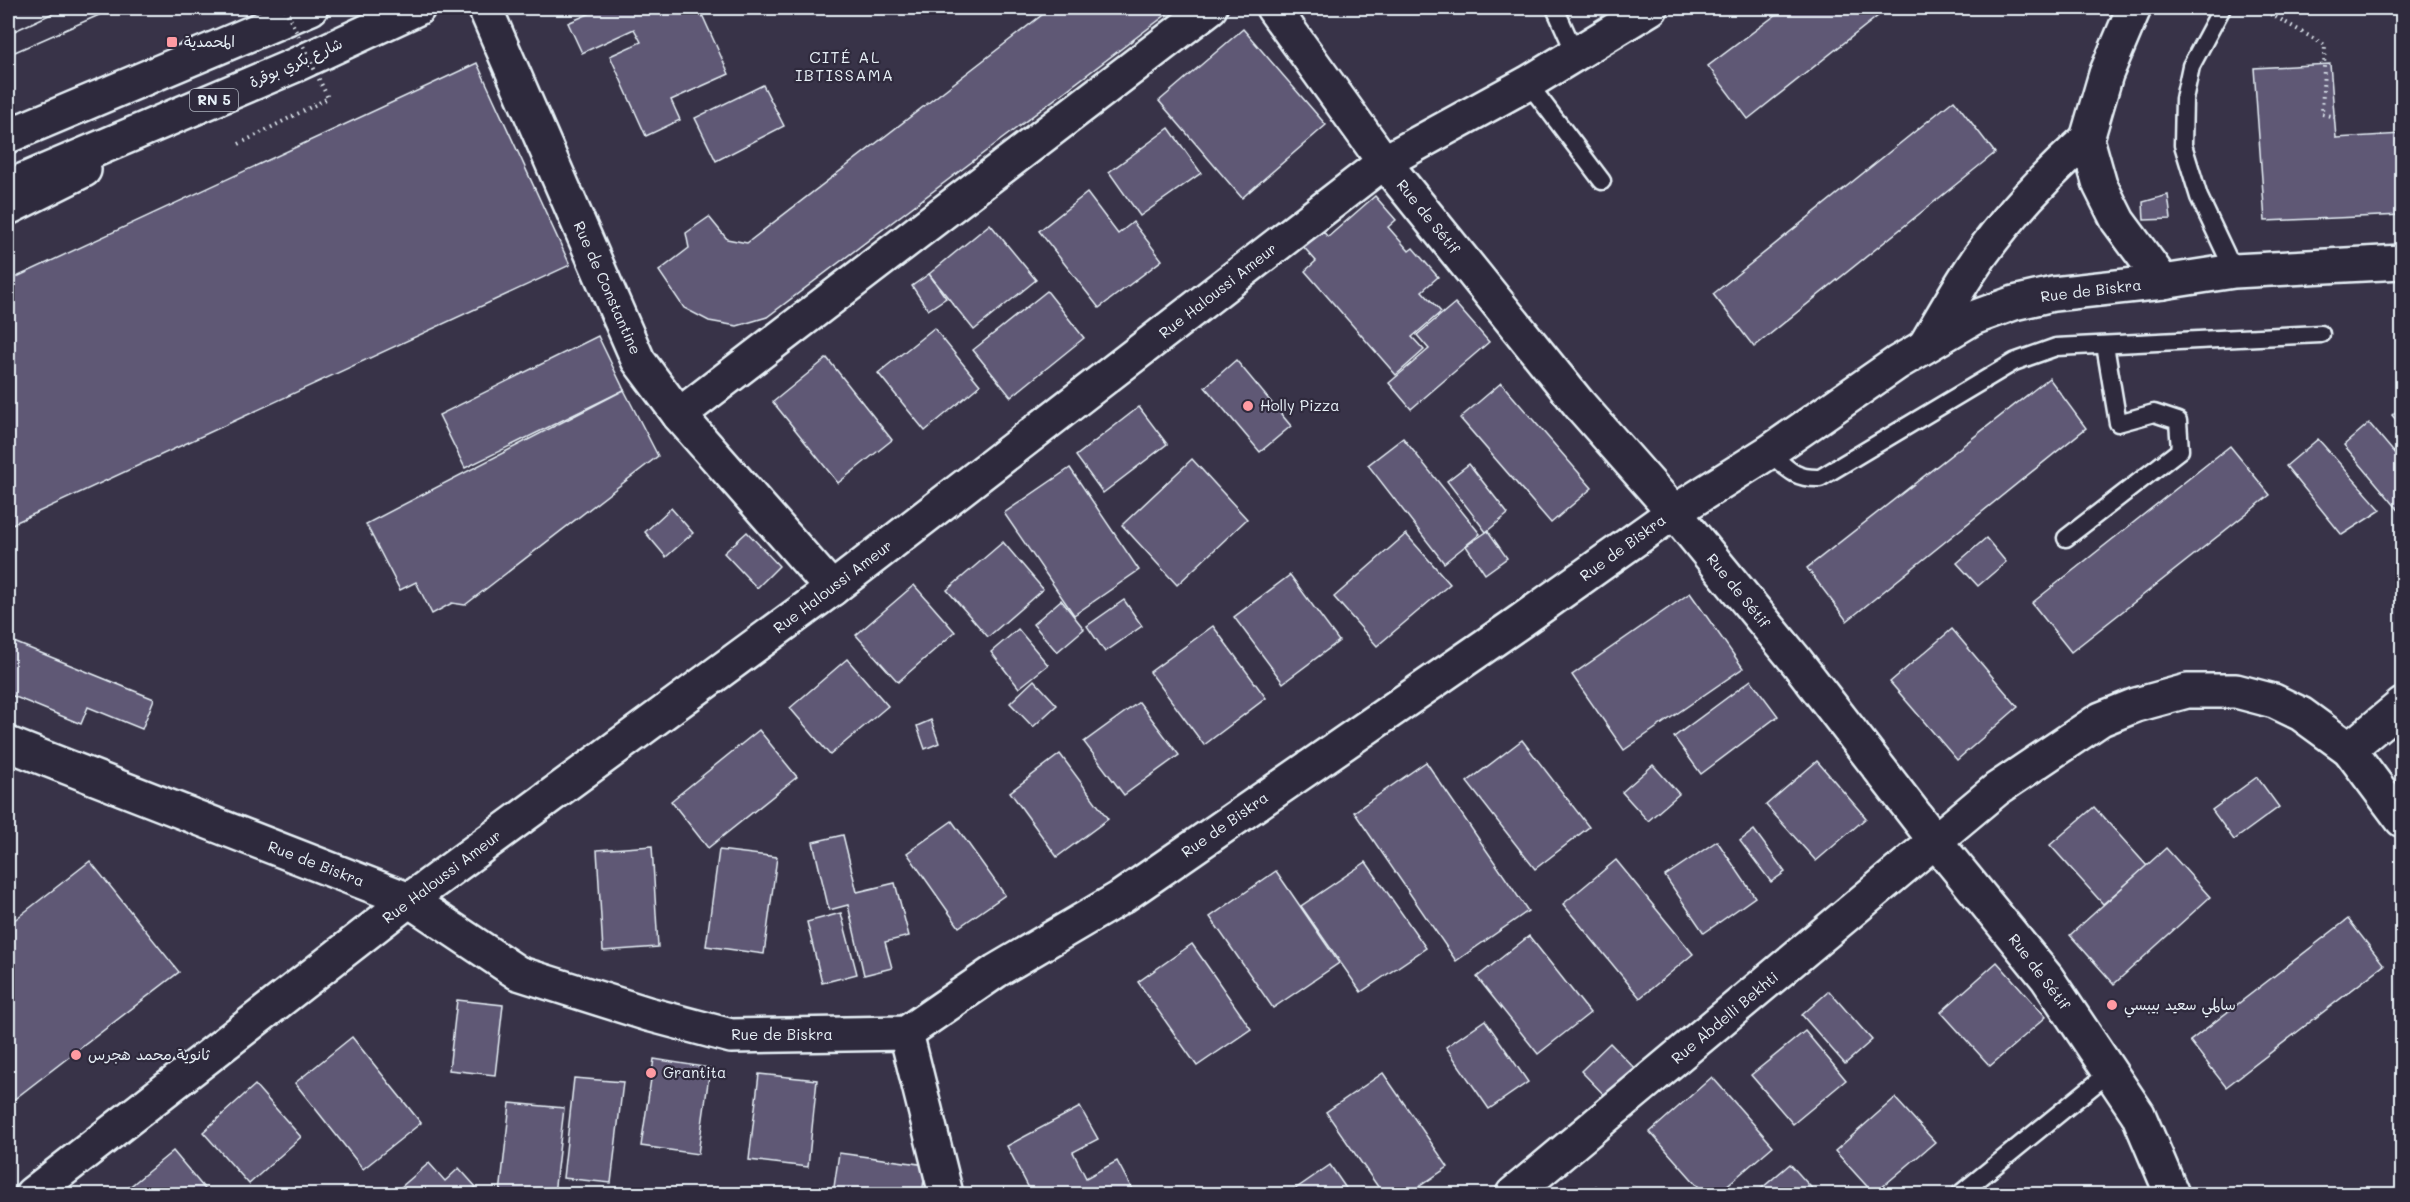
<svg xmlns="http://www.w3.org/2000/svg" width="2410" height="1202" font-family="Mali,'Playpen Sans Arabic',sans-serif">
  <style>
    .building { fill: #5e5875; stroke: #e8f1f8; stroke-width: 1.5 }
    .lines { fill: none; stroke-linecap: round; stroke-linejoin: round }
    .lane-casing { stroke: #e8f1f8; stroke-width: 21 }
    .street-casing { stroke: #e8f1f8; stroke-width: 38 }
    .secondary-casing { stroke: #e8f1f8; stroke-width: 38 }
    .highway-casing { stroke: #e8f1f8; stroke-width: 38 }
    .path { stroke: #e8f1f8; stroke-width: 4; stroke-dasharray: 1.5 4.5; stroke-linecap: butt }
    .lane { stroke: #2f2a3d; stroke-width: 16 }
    .street { stroke: #2f2a3d; stroke-width: 33 }
    .secondary { stroke: #2f2a3d; stroke-width: 33 }
    .highway { stroke: #2f2a3d; stroke-width: 33 }
    .tram { stroke: #e8f1f8; stroke-width: 1.5 }
    .path-bridge { stroke: #e8f1f8; stroke-width: 4; stroke-dasharray: 1.5 4.5; stroke-linecap: butt }
    .poi-dot { fill: #ff9aa2; stroke: #2f2a3d; stroke-width: 2 }
    .labels { text-anchor: middle; stroke-width: 4.5; stroke-linejoin: round; paint-order: stroke }
    .shield { fill: #2f2a3d; stroke: #b0b5c0; stroke-width: 1.5 }
    .shield-label { font-size: 14px; font-weight: bold; fill: #e8f1f8 }
    .poi-label { font-size: 15px; fill: #e8f1f8; stroke: #2f2a3d; text-anchor: start }
    .street-label { font-size: 15px; fill: #e8f1f8; stroke: #2f2a3d }
    .neighbourhood-label { font-size: 16px; letter-spacing: 1.5px; fill: #e8f1f8; stroke: #2f2a3d }
  </style>
  <rect width="100%" height="100%" fill="#383348"/>
  <filter id="ink" filterUnits="userSpaceOnUse"><feTurbulence type="fractalNoise" baseFrequency=".0167" numOctaves="2"/><feDisplacementMap in="SourceGraphic" scale="12" xChannelSelector="R" yChannelSelector="G"/><feConvolveMatrix kernelMatrix="1 2 1 2 8 2 1 2 1" color-interpolation-filters="sRGB"/></filter>
  <g filter="url(#ink)">
    <!-- building -->
    <g class="building">
      <path d="M602 8H699L729 74 671 100 680 120 646 136 610 56 641 42 634 29 582 53 568 23Z"/>
      <path d="M1051 8H1175L767 317 737 326 709 321 684 308 659 271 689 248 686 233 709 217 727 239 747 243Z"/>
      <path d="M1785 8H1888L1748 119 1708 66Z"/>
      <path d="M1243 29 1326 125 1242 198 1159 101Z"/>
      <path d="M477 63 570 265 8 526V281Z"/>
      <path d="M2330 64 2336 138 2402 134V215L2265 221 2254 68Z"/>
      <path d="M763 85 784 126 716 161 695 118Z"/>
      <path d="M1954 100 1995 153 1754 347 1713 294Z"/>
      <path d="M1169 128 1201 173 1140 216 1109 172Z"/>
      <path d="M1087 193 1118 234 1133 222 1162 260 1099 308 1039 231Z"/>
      <path d="M2168 195 2171 219 2144 220 2143 202Z"/>
      <path d="M1375 196 1396 220 1388 227 1409 251 1413 248 1438 277 1422 291 1441 312 1412 337 1424 350 1396 375 1305 271 1316 261 1301 244 1319 227 1328 237Z"/>
      <path d="M990 224 1036 280 974 330 929 274Z"/>
      <path d="M929 274 946 298 928 310 912 286Z"/>
      <path d="M1047 291 1084 338 1011 397 973 350Z"/>
      <path d="M1455 303 1489 342 1411 409 1389 383 1429 349 1417 335Z"/>
      <path d="M934 328 980 385 925 431 878 373Z"/>
      <path d="M598 336 624 390 465 468 439 415Z"/>
      <path d="M827 358 892 440 838 483 773 402Z"/>
      <path d="M1236 360 1291 426 1260 452 1205 387Z"/>
      <path d="M2049 378 2086 428 1847 621 1807 568Z"/>
      <path d="M1501 383 1592 488 1551 523 1460 418Z"/>
      <path d="M624 390 658 456 465 605 452 603 432 614 416 582 400 590 366 524Z"/>
      <path d="M2402 406V427L2392 415Z"/>
      <path d="M1139 407 1167 444 1103 493 1076 456Z"/>
      <path d="M2369 423 2402 462V514L2344 445Z"/>
      <path d="M1403 438 1480 534 1444 563 1368 465Z"/>
      <path d="M2318 439 2381 510 2342 535 2286 466Z"/>
      <path d="M2402 444V462L2394 452Z"/>
      <path d="M2230 446 2270 495 2071 652 2032 603Z"/>
      <path d="M1192 459 1247 519 1177 585 1122 525Z"/>
      <path d="M1469 464 1508 514 1486 532 1447 481Z"/>
      <path d="M1070 468 1139 570 1074 615 1004 513Z"/>
      <path d="M671 508 693 533 666 557 645 532Z"/>
      <path d="M1488 531 1507 558 1485 574 1466 546Z"/>
      <path d="M747 532 779 566 757 588 724 553Z"/>
      <path d="M1406 534 1450 584 1377 646 1334 597Z"/>
      <path d="M1986 538 2006 562 1978 586 1957 563Z"/>
      <path d="M1003 542 1043 589 988 637 947 590Z"/>
      <path d="M1290 575 1339 641 1283 683 1234 617Z"/>
      <path d="M914 585 955 632 898 682 856 635Z"/>
      <path d="M1690 593 1743 668 1624 750 1572 675Z"/>
      <path d="M1061 600 1084 629 1057 652 1033 624Z"/>
      <path d="M1124 600 1142 626 1105 652 1087 626Z"/>
      <path d="M1213 626 1266 698 1204 745 1150 672Z"/>
      <path d="M1018 629 1048 665 1019 688 991 652Z"/>
      <path d="M1952 629 2018 707 1957 760 1890 682Z"/>
      <path d="M9 640 154 699 142 729 88 707 81 724 8 694Z"/>
      <path d="M847 659 888 706 830 755 790 708Z"/>
      <path d="M1034 680 1057 705 1033 727 1010 703Z"/>
      <path d="M1751 680 1778 716 1701 774 1674 737Z"/>
      <path d="M1139 702 1179 755 1124 795 1084 742Z"/>
      <path d="M931 720 939 743 925 749 917 726Z"/>
      <path d="M759 730 797 777 708 848 671 801Z"/>
      <path d="M1522 740 1589 827 1535 869 1467 782Z"/>
      <path d="M1060 754 1108 819 1057 857 1010 792Z"/>
      <path d="M1817 761 1866 818 1816 861 1766 805Z"/>
      <path d="M1426 762 1528 911 1456 961 1354 812Z"/>
      <path d="M1653 765 1679 794 1648 821 1622 792Z"/>
      <path d="M2257 777 2279 807 2234 840 2212 810Z"/>
      <path d="M2094 807 2147 866 2103 904 2050 845Z"/>
      <path d="M952 821 1005 895 959 927 907 853Z"/>
      <path d="M1754 830 1785 872 1771 882 1740 841Z"/>
      <path d="M843 835 857 892 895 883 909 936 885 942 892 968 864 975 848 905 829 910 813 842Z"/>
      <path d="M1717 841 1755 897 1704 933 1665 876Z"/>
      <path d="M652 846 658 947 603 951 597 850Z"/>
      <path d="M2166 848 2210 897 2114 984 2070 935Z"/>
      <path d="M719 850 777 857 764 954 706 946Z"/>
      <path d="M1616 860 1693 954 1640 998 1563 904Z"/>
      <path d="M90 861 179 972 8 1104V925Z"/>
      <path d="M1366 862 1426 948 1361 992 1301 906Z"/>
      <path d="M1276 871 1339 963 1273 1008 1210 917Z"/>
      <path d="M841 913 857 974 822 983 807 922Z"/>
      <path d="M2348 919 2384 965 2226 1087 2190 1041Z"/>
      <path d="M1529 936 1590 1013 1538 1054 1477 977Z"/>
      <path d="M1192 944 1251 1029 1197 1066 1138 982Z"/>
      <path d="M1997 962 2046 1017 1990 1066 1941 1012Z"/>
      <path d="M1829 991 1872 1040 1845 1064 1802 1015Z"/>
      <path d="M457 1000 503 1005 495 1075 449 1070Z"/>
      <path d="M1485 1020 1528 1082 1489 1109 1446 1047Z"/>
      <path d="M1805 1031 1846 1080 1793 1124 1751 1075Z"/>
      <path d="M352 1037 421 1123 363 1169 295 1083Z"/>
      <path d="M1610 1043 1640 1074 1611 1102 1581 1071Z"/>
      <path d="M654 1059 710 1068 698 1154 641 1146Z"/>
      <path d="M1383 1073 1448 1167 1408 1194H1383L1326 1112Z"/>
      <path d="M759 1074 817 1080 808 1167 749 1160Z"/>
      <path d="M1712 1077 1773 1146 1717 1194H1705L1650 1132Z"/>
      <path d="M574 1078 623 1082 611 1183 563 1178Z"/>
      <path d="M255 1085 301 1137 249 1184 203 1132Z"/>
      <path d="M1895 1098 1935 1142 1874 1194 1835 1151Z"/>
      <path d="M510 1103 564 1108 554 1194H500Z"/>
      <path d="M1080 1107 1098 1139 1073 1152 1086 1178 1117 1161 1133 1191 1127 1194H1032L1007 1146Z"/>
      <path d="M173 1151 209 1194H121Z"/>
      <path d="M839 1153 926 1165 922 1194H833Z"/>
      <path d="M429 1163 445 1181 459 1168 476 1187 468 1194H393Z"/>
      <path d="M1790 1164 1817 1194H1755Z"/>
      <path d="M1330 1165 1350 1194H1288Z"/>
      <path d="M1596 1186 1603 1194H1586Z"/>
    </g>
    <g class="lines">
      <!-- lane casing -->
      <g class="lane-casing">
        <g id="lane">
          <path d="M1555 8 1575 53"/>
          <path d="M2222 8 2191 66 2184 99 2183 145 2199 197 2234 271"/>
          <path d="M1528 83 1602 181"/>
          <path d="M1769 452C1788 469 1794 479 1820 478L2014 362 2056 347 2321 334"/>
          <path d="M2066 538 2180 450 2178 421 2154 413 2118 423 2105 345"/>
          <path d="M1960 1194 2110 1072"/>
        </g>
      </g>
      <!-- street casing -->
      <g class="street-casing">
        <g id="street">
          <path d="M485 8 638 360 679 415 832 589"/>
          <path d="M1273 8 1384 162 1579 404 1674 512 1797 662 1936 842 2047 978 2138 1114 2172 1194"/>
          <path d="M2134 8 2106 74 2087 139 2100 185 2118 221 2163 282"/>
          <path d="M1926 344C1939 322 1952 299 1966 277 1999 225 2041 180 2087 139"/>
          <path d="M679 415 1210 8"/>
          <path d="M8 744 409 900 518 973 648 1014 731 1036 906 1033 996 971 1120 898 1518 623 1674 512 1769 452 1897 363 1973 318 2014 303 2053 294 2163 282 2234 271 2402 262"/>
          <path d="M2349 749 2402 705"/>
          <path d="M906 1033 946 1194"/>
          <path d="M32 1194 409 900 832 589 1384 162 1528 83 1651 8"/>
          <path d="M1513 1194 1997 789 2101 719 2136 705 2187 691H2236L2274 701 2301 714 2349 749 2402 820"/>
        </g>
      </g>
      <!-- secondary casing -->
      <g class="secondary-casing">
        <path id="secondary" d="M8 208 84 170"/>
      </g>
      <!-- highway casing -->
      <g class="highway-casing">
        <g id="highway">
          <path d="M8 136 311 8"/>
          <path d="M8 187 293 66 418 8"/>
        </g>
      </g>
      <!-- path -->
      <path class="path" d="M2260 8 2325 45 2322 114 2335 117"/>
      <!-- lane -->
      <use href="#lane" class="lane"/>
      <!-- street -->
      <use href="#street" class="street"/>
      <!-- secondary -->
      <use href="#secondary" class="secondary"/>
      <!-- highway -->
      <use href="#highway" class="highway"/>
      <!-- tram -->
      <g class="tram">
        <path d="M8 34 64 8"/>
        <path d="M8 55 115 8"/>
      </g>
      <!-- path-bridge -->
      <path class="path-bridge" d="M239 144 328 98 285 8"/>
    </g>
  </g>
  <!-- markers -->
  <g class="poi-dot">
    <rect x="166" y="36" width="12" height="12" rx="3"/>
    <circle cx="1248" cy="406" r="6"/>
    <circle cx="2112" cy="1005" r="6"/>
    <circle cx="76" cy="1055" r="6"/>
    <circle cx="651" cy="1073" r="6"/>
  </g>
  <g class="labels">
    <!-- shield labels -->
    <rect class="shield" x="190" y="89" width="48" height="22" rx="4.5"/>
    <g class="shield-label">
      <text x="214" y="105">RN 5</text>
    </g>
    <!-- poi labels -->
    <g class="poi-label">
      <text x="184" y="47">المحمدية</text>
      <text x="1260" y="411">Holly Pizza</text>
      <text x="2124" y="1010">سالمي سعيد بيبسي</text>
      <text x="88" y="1060">ثانوية محمد هجرس</text>
      <text x="663" y="1078">Grantita</text>
    </g>
    <!-- street labels -->
    <g class="street-label">
      <text transform="translate(296 63) rotate(-24)" y="5">شارع بكري بوقرة</text>
      <text transform="translate(1428 217) rotate(51)" y="5">Rue de Sétif</text>
      <text transform="translate(607 288) rotate(66)" y="5">Rue de Constantine</text>
      <text transform="translate(1218 291) rotate(-38)" y="5">Rue Haloussi Ameur</text>
      <text transform="translate(2091 291) rotate(-7)" y="5">Rue de Biskra</text>
      <text transform="translate(1623 548) rotate(-36)" y="5">Rue de Biskra</text>
      <text transform="translate(833 587) rotate(-37)" y="5">Rue Haloussi Ameur</text>
      <text transform="translate(1738 591) rotate(51)" y="5">Rue de Sétif</text>
      <text transform="translate(1225 825) rotate(-35)" y="5">Rue de Biskra</text>
      <text transform="translate(316 864) rotate(21)" y="5">Rue de Biskra</text>
      <text transform="translate(442 877) rotate(-37)" y="5">Rue Haloussi Ameur</text>
      <text transform="translate(2039 972) rotate(53)" y="5">Rue de Sétif</text>
      <text transform="translate(1725 1018) rotate(-40)" y="5">Rue Abdelli Bekhti</text>
      <text x="782" y="1040">Rue de Biskra</text>
    </g>
    <!-- neighbourhood labels -->
    <g class="neighbourhood-label">
      <text x="845" y="63">CITÉ AL<tspan x="845" dy="18">IBTISSAMA</tspan></text>
    </g>
  </g>
  <!-- margin -->
  <rect width="2410" height="1202" fill="none" stroke="#2f2a3d" stroke-width="30"/>
  <rect x="15" y="15" width="2380" height="1172" fill="none" stroke="#e8f1f8" stroke-width="2" filter="url(#ink)"/>
</svg>
